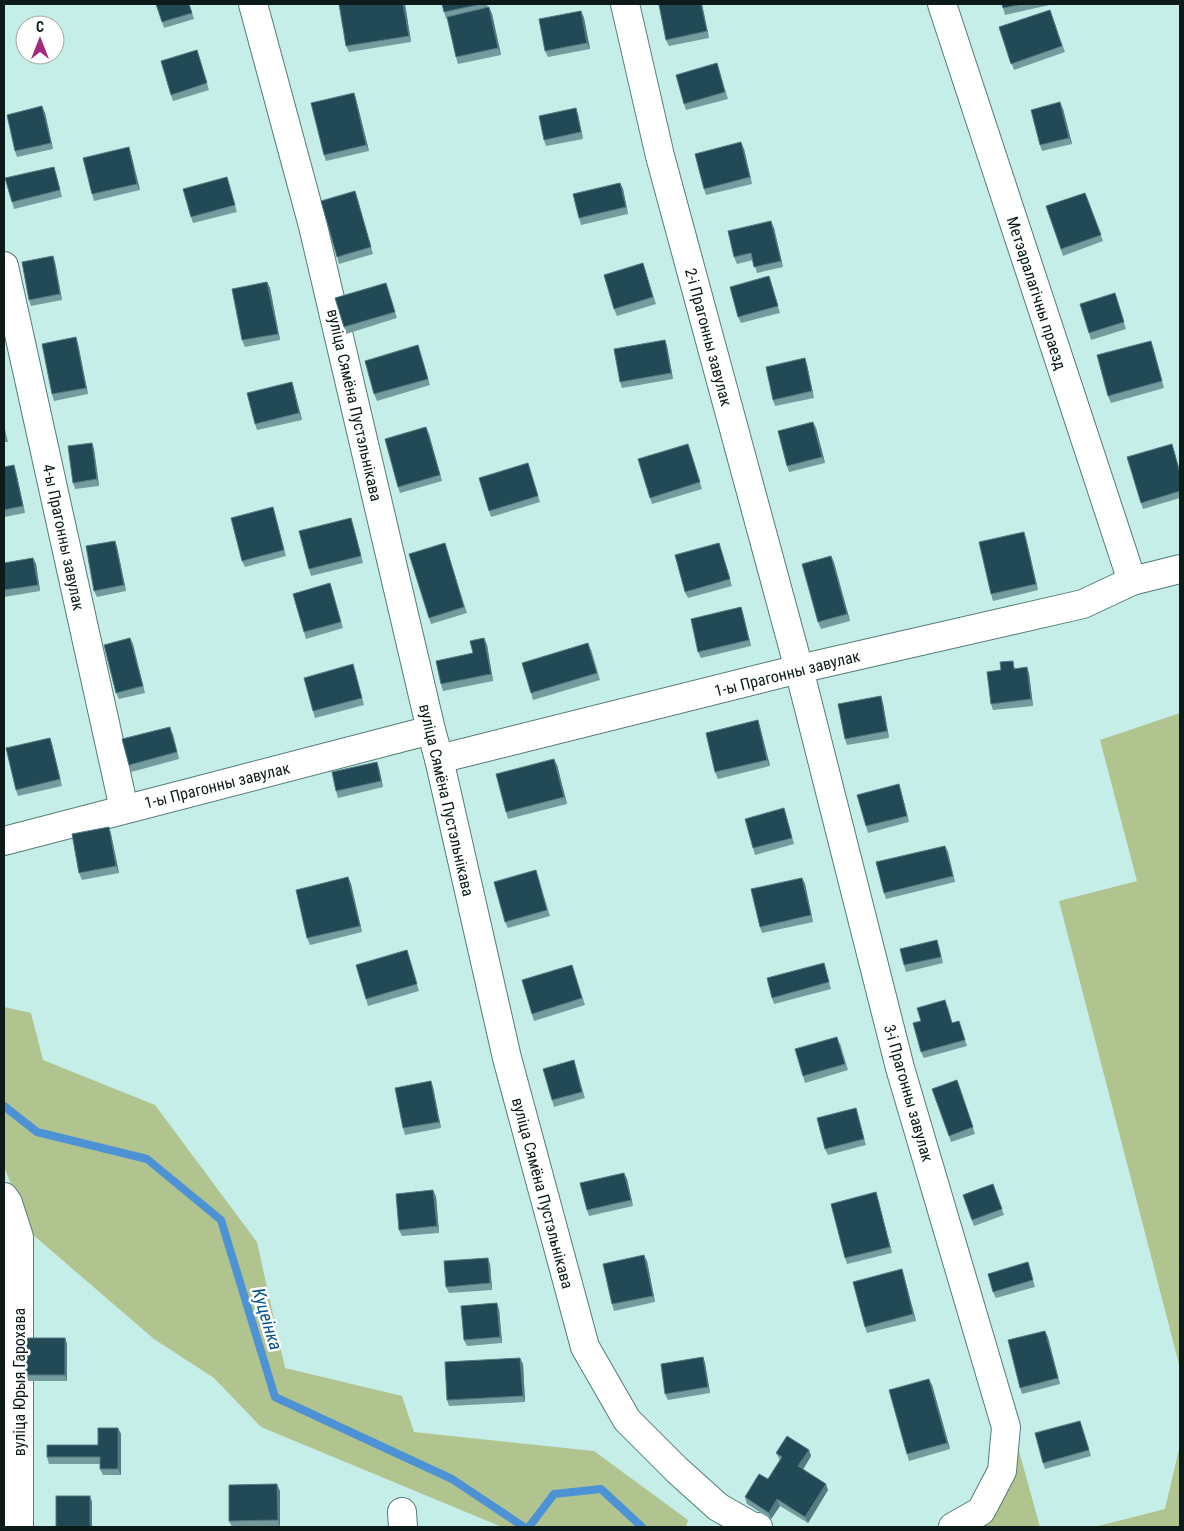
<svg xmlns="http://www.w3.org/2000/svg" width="1184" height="1531" font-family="'Roboto Condensed',sans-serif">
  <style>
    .green { fill: #b1c48f }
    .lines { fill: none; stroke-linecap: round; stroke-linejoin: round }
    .stream { stroke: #4d92d5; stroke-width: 8 }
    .minor-casing { stroke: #557b77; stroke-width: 30 }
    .minor { stroke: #fff; stroke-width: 28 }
    .wall { fill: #749c9f }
    .shaded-wall { fill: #537b82 }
    .building { fill: #224a56; stroke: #537b82 }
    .labels { text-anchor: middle; stroke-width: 5; stroke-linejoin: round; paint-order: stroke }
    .street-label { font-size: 16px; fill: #0c1b19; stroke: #fff }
    .water-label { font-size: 18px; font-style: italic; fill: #00518f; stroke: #fff }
  </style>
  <rect width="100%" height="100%" fill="#c5eee8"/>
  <!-- green -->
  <g class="green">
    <path d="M1180 713V1368L1059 901 1137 881 1100 740Z"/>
    <path d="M4 1007 31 1013 43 1060 155 1105 257 1242 285 1368 402 1396 414 1432 594 1451 688 1520 686 1527H502L261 1427 214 1378 154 1339 32 1234 4 1167Z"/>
    <path d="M1180 1445V1527H1094L1165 1509Z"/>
    <path d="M1019 1451 1040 1527H978L991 1519Z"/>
  </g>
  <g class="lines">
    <!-- stream -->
    <g class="stream">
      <path d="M4 1106 37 1132 147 1159 221 1220 275 1397 452 1479 524 1527"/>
      <path d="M529 1527 554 1494 601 1489 642 1527"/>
    </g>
    <!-- minor casing -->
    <g class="minor-casing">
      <g id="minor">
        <path d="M253 4 313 226 431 730 439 759 507 1058 585 1347 627 1420 677 1470 718 1507 753 1527H758"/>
        <path d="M625 4 660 156 799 669 900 1068 1006 1427 1002 1471 981 1511 953 1527"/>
        <path d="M942 4 1132 581"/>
        <path d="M4 266 124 809"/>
        <path d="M439 759 799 669 1083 604 1132 581 1180 569"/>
        <path d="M4 841 431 730"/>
        <path d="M4 1197 8 1203 19 1237V1527"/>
        <path d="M402 1512 403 1527"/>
      </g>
    </g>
    <!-- minor -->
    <use href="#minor" class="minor"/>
  </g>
  <!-- wall -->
  <g class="wall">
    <path d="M189 4 194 19 164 28 162 22Z"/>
    <path d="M339 4H405L411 42 349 52 346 46Z"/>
    <path d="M442 4H487L488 8 492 14 501 55 458 64 456 57 447 18 446 19Z"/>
    <path d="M702 4 709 38 669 46 666 40Z"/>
    <path d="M1002 4H1054L1005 15Z"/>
    <path d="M1050 10 1065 52 1014 70 999 27Z"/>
    <path d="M581 11 584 18 590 49 548 57 545 51Z"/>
    <path d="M197 50 209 90 173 101 171 95Z"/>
    <path d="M717 63 728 99 686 110 684 104Z"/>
    <path d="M354 93 356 99 369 151 326 161 324 155Z"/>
    <path d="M1063 109 1072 144 1042 151 1040 145Z"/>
    <path d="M45 113 53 149 17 157 15 151Z"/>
    <path d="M578 114 583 139 546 146 544 140Z"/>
    <path d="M129 147 131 154 140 190 94 201 92 194Z"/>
    <path d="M744 149 752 184 706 195 704 189Z"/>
    <path d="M56 173 62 197 14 209 12 202Z"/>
    <path d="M227 177 237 212 193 223 191 217Z"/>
    <path d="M620 183 623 189 628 214 581 225 579 218Z"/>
    <path d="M1085 193 1103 241 1063 256 1046 206Z"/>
    <path d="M357 198 373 254 339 264 337 257Z"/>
    <path d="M774 228 783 267 757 273 753 260 737 264 734 257Z"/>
    <path d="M53 256 55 262 62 300 31 306 29 300Z"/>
    <path d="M645 270 656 304 617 316 614 309Z"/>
    <path d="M769 276 780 313 741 323 738 317Z"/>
    <path d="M267 282 270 288 280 340 245 347 242 340Z"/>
    <path d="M386 283 397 318 346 334 344 327Z"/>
    <path d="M1115 293 1126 329 1091 340 1089 333Z"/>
    <path d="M76 337 78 344 88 394 54 401 52 394Z"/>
    <path d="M665 340 667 346 673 379 622 388 620 382Z"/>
    <path d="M418 345 430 385 377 401 374 394Z"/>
    <path d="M1153 347 1164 388 1111 403 1108 396Z"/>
    <path d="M807 365 814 398 775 406 773 400Z"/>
    <path d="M292 382 294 389 302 420 257 430 255 424Z"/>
    <path d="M4 425 8 442H4Z"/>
    <path d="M816 428 825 463 789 472 787 466Z"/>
    <path d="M429 434 442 481 400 493 398 487Z"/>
    <path d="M92 443 94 449 99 486 75 489 73 483Z"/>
    <path d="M688 444 702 489 652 504 650 498Z"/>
    <path d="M1172 444 1180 471V498L1143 509 1141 503Z"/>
    <path d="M4 467 16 472 25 513 4 517Z"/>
    <path d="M530 469 540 502 491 517 489 511Z"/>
    <path d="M273 507 286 556 245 567 242 561Z"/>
    <path d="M353 524 363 563 311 576 309 569Z"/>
    <path d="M1026 538 1038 590 993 601 991 594Z"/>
    <path d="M115 541 117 547 126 591 97 597 94 591Z"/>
    <path d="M719 543 732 586 688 598 685 592Z"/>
    <path d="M447 550 467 613 431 624 429 618Z"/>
    <path d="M831 556 850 621 821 629 818 622Z"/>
    <path d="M33 558 36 564 40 591 4 597V563Z"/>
    <path d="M330 583 343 628 306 639 304 632Z"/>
    <path d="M741 607 743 613 751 646 701 658 698 652Z"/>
    <path d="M130 638 145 693 119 699 116 693Z"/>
    <path d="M484 638 487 645 493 681 443 691 441 684 473 653Z"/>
    <path d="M591 649 600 680 533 700 531 693Z"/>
    <path d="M1015 667V669L1029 673 1033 706 993 710 991 704 1001 670Z"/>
    <path d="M355 671 364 705 315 718 313 711Z"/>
    <path d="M883 703 889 738 847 745 845 739Z"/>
    <path d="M758 720 760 727 770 766 718 779 715 772Z"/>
    <path d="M173 733 179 759 131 772 129 765Z"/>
    <path d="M52 744 62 786 18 796 16 790Z"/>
    <path d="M557 765 567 804 508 819 506 812Z"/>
    <path d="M379 768 383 787 338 798 336 791Z"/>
    <path d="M901 791 909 822 868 833 866 826Z"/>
    <path d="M786 815 794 844 755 855 753 848Z"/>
    <path d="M109 827 111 834 119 873 82 880 79 873Z"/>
    <path d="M945 846 955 882 886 899 884 893Z"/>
    <path d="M348 877 351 884 362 932 310 945 307 938Z"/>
    <path d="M538 877 550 916 508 928 505 922Z"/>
    <path d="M802 878 805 884 813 922 762 933 760 927Z"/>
    <path d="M939 946 943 963 906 972 904 965Z"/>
    <path d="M407 950 419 991 368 1006 366 999Z"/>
    <path d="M824 963 831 989 774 1004 772 998Z"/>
    <path d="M572 965 585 1005 534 1021 532 1014Z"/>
    <path d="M948 1007 952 1023 959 1021 967 1046 924 1058 921 1052V1021Z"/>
    <path d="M840 1043 848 1070 805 1083 803 1076Z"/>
    <path d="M576 1067 585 1098 554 1107 552 1100Z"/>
    <path d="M957 1080 975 1134 951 1142 949 1136Z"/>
    <path d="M433 1087 441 1128 405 1135 403 1128Z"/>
    <path d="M856 1108 866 1145 828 1155 825 1149Z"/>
    <path d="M624 1173 627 1179 633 1206 589 1216 587 1210Z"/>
    <path d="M993 1184 1004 1215 974 1226 963 1195Z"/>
    <path d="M433 1190 436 1197 439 1233 402 1236 399 1230Z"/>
    <path d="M876 1192 892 1253 847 1264 845 1258Z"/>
    <path d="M647 1261 655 1302 614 1311 612 1304Z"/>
    <path d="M1028 1262 1035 1287 996 1298 993 1292Z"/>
    <path d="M490 1264 492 1290 449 1293 446 1287Z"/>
    <path d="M904 1276 916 1321 867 1333 865 1327Z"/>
    <path d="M499 1309 502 1343 467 1346 464 1340Z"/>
    <path d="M1045 1331 1060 1384 1022 1394 1020 1388Z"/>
    <path d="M65 1338 67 1344V1381H28L26 1375Z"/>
    <path d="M703 1357 705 1363 710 1393 668 1400 665 1394Z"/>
    <path d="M523 1364 525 1402 449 1406 447 1400Z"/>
    <path d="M932 1385 950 1449 909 1461 907 1454Z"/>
    <path d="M1080 1421 1091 1456 1045 1469 1043 1463Z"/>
    <path d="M118 1428 121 1434V1475H103L100 1469V1464H49L47 1457 98 1445Z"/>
    <path d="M809 1450 811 1456 803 1469 828 1490 808 1523 780 1506 771 1519 747 1504 745 1497 768 1479 780 1460 776 1453Z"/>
    <path d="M280 1491V1527H232L229 1521Z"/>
  </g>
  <!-- shaded-wall -->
  <g class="shaded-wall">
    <path d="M403 4H405L411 42 409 36Z"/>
    <path d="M701 4H702L709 38 707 31Z"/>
    <path d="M489 7 492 14 501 55 498 48Z"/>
    <path d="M581 11 584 18 590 49 587 43Z"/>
    <path d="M354 93 356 99 369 151 366 145Z"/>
    <path d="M1060 102 1063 109 1072 144 1069 138Z"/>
    <path d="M42 106 45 113 53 149 51 143Z"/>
    <path d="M576 108 578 114 583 139 581 132Z"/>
    <path d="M741 142 744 149 752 184 750 177Z"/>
    <path d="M129 147 131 154 140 190 137 184Z"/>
    <path d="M620 183 623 189 628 214 626 207Z"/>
    <path d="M771 221 774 228 783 267 781 261Z"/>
    <path d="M53 256 55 262 62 300 60 294Z"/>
    <path d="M267 282 270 288 280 340 278 334Z"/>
    <path d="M76 337 78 344 88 394 86 388Z"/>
    <path d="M665 340 667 346 673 379 671 373Z"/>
    <path d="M805 358 807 365 814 398 812 391Z"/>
    <path d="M292 382 294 389 302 420 299 413Z"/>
    <path d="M813 422 816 428 825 463 822 457Z"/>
    <path d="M426 427 429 434 442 481 440 475Z"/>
    <path d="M92 443 94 449 99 486 97 479Z"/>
    <path d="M14 465 16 472 25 513 23 506Z"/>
    <path d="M1024 532 1026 538 1038 590 1036 584Z"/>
    <path d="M115 541 117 547 126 591 124 585Z"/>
    <path d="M831 556 834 562 850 621 847 614Z"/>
    <path d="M33 558 36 564 40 591 38 585Z"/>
    <path d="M741 607 743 613 751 646 749 640Z"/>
    <path d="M130 638 133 644 145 693 143 686Z"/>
    <path d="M484 638 487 645 493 681 491 674Z"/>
    <path d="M1027 667 1029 673 1033 706 1031 699Z"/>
    <path d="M881 696 883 703 889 738 887 731Z"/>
    <path d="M758 720 760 727 770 766 767 760Z"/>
    <path d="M50 738 52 744 62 786 60 779Z"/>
    <path d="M554 759 557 765 567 804 564 797Z"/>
    <path d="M377 762 379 768 383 787 381 781Z"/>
    <path d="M899 784 901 791 909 822 907 816Z"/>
    <path d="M109 827 111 834 119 873 116 866Z"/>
    <path d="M945 846 948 852 955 882 953 876Z"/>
    <path d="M348 877 351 884 362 932 360 926Z"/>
    <path d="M802 878 805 884 813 922 811 915Z"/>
    <path d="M431 1081 433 1087 441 1128 439 1122Z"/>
    <path d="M624 1173 627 1179 633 1206 631 1200Z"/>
    <path d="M433 1190 436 1197 439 1233 437 1226Z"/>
    <path d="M876 1192 878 1199 892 1253 890 1247Z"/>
    <path d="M644 1255 647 1261 655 1302 653 1296Z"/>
    <path d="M488 1258 490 1264 492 1290 490 1283Z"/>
    <path d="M902 1269 904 1276 916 1321 913 1314Z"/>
    <path d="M497 1303 499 1309 502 1343 500 1337Z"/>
    <path d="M1045 1331 1048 1337 1060 1384 1058 1378Z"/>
    <path d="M65 1338 67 1344V1381L65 1375Z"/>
    <path d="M703 1357 705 1363 710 1393 708 1387Z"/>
    <path d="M520 1358 523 1364 525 1402 523 1396Z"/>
    <path d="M929 1379 932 1385 950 1449 947 1443Z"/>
    <path d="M118 1428 121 1434V1475L118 1469Z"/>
    <path d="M809 1450 811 1456 801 1473 798 1466Z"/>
    <path d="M277 1484 280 1491V1527L278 1520Z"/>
    <path d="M826 1484 828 1490 808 1523 805 1517Z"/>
    <path d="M90 1496 92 1502V1527H90Z"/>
    <path d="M777 1499 780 1506 771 1519 769 1513Z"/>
  </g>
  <!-- building -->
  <g class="building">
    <path d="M156 4H189L192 13 162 22Z"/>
    <path d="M339 4H403L409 36 346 46Z"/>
    <path d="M442 4H482L444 12Z"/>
    <path d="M664 4H701L707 31 666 40 659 5Z"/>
    <path d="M1002 4H1023L1003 8Z"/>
    <path d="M489 7 498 48 456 57 447 17Z"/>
    <path d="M1050 10 1062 46 1011 64 999 27Z"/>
    <path d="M581 11 587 43 545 51 539 19Z"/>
    <path d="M197 50 207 83 171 95 161 61Z"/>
    <path d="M717 63 725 92 684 104 676 75Z"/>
    <path d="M354 93 366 145 324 155 311 103Z"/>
    <path d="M1060 102 1069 138 1040 145 1031 110Z"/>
    <path d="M42 106 51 143 15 151 7 115Z"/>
    <path d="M576 108 581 132 544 140 539 116Z"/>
    <path d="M741 142 750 177 704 189 695 154Z"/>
    <path d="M129 147 137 184 92 194 83 158Z"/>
    <path d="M54 167 60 190 12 202 5 178Z"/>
    <path d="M227 177 235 205 191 217 183 189Z"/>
    <path d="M620 183 626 207 579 218 573 194Z"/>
    <path d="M355 191 371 247 337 257 321 201Z"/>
    <path d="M1085 193 1101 235 1061 249 1046 206Z"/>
    <path d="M771 221 781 261 754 267 751 253 734 257 728 231Z"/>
    <path d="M53 256 60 294 29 300 22 262Z"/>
    <path d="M643 263 653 297 614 309 604 275Z"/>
    <path d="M769 276 778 306 738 317 730 287Z"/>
    <path d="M267 282 278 334 242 340 232 289Z"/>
    <path d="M386 283 395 312 344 327 335 298Z"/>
    <path d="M1115 293 1124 322 1089 333 1080 304Z"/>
    <path d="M76 337 86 388 52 394 42 344Z"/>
    <path d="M665 340 671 373 620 382 614 349Z"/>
    <path d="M1151 341 1162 381 1108 396 1097 355Z"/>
    <path d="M418 345 428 379 374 394 365 361Z"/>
    <path d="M805 358 812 391 773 400 766 367Z"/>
    <path d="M292 382 299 413 255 424 247 393Z"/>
    <path d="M813 422 822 457 787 466 778 431Z"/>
    <path d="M426 427 440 475 398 487 385 439Z"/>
    <path d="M92 443 97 479 73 483 68 446Z"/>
    <path d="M688 444 700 482 650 498 638 459Z"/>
    <path d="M1172 444 1180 473V491L1141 503 1127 457Z"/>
    <path d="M528 463 538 496 489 511 479 478Z"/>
    <path d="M14 465 23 506 4 510V467Z"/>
    <path d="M273 507 284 550 242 561 231 518Z"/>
    <path d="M351 518 361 556 309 569 299 531Z"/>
    <path d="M1024 532 1036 584 991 594 979 542Z"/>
    <path d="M115 541 124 585 94 591 86 546Z"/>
    <path d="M445 543 464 607 429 618 409 554Z"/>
    <path d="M719 543 730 579 685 592 675 555Z"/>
    <path d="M831 556 847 614 818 622 802 564Z"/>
    <path d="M33 558 38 585 4 590V563Z"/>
    <path d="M330 583 341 622 304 632 293 594Z"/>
    <path d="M741 607 749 640 698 652 691 619Z"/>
    <path d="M130 638 143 686 116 693 104 645Z"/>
    <path d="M484 638 491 674 441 684 436 661 473 653 470 641Z"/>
    <path d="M588 643 597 673 531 693 522 663Z"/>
    <path d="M1013 661 1014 669 1027 667 1031 699 991 704 987 672 1001 670 1000 662Z"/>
    <path d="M353 664 362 698 313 711 304 678Z"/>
    <path d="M881 696 887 731 845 739 838 704Z"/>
    <path d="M758 720 767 760 715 772 706 733Z"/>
    <path d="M170 727 177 752 129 765 122 739Z"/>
    <path d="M50 738 60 779 16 790 6 748Z"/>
    <path d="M554 759 564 797 506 812 496 774Z"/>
    <path d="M377 762 381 781 336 791 332 772Z"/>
    <path d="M899 784 907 816 866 826 857 795Z"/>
    <path d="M784 808 792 838 753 848 745 819Z"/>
    <path d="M109 827 116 866 79 873 72 834Z"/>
    <path d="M945 846 953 876 884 893 876 862Z"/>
    <path d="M536 870 547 910 505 922 494 882Z"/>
    <path d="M348 877 360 926 307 938 296 890Z"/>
    <path d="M802 878 811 915 760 927 751 889Z"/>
    <path d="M937 940 941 957 904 965 900 949Z"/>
    <path d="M407 950 417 984 366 999 356 965Z"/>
    <path d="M824 963 829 982 772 998 767 978Z"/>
    <path d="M572 965 582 998 532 1014 522 980Z"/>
    <path d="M945 1000 952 1023 959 1021 965 1040 921 1052 913 1023 921 1021 917 1008Z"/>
    <path d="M837 1037 845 1064 803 1076 795 1049Z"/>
    <path d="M574 1060 582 1092 552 1100 543 1069Z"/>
    <path d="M957 1080 973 1127 949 1136 932 1089Z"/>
    <path d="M431 1081 439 1122 403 1128 395 1088Z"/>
    <path d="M856 1108 864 1139 825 1149 817 1118Z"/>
    <path d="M624 1173 631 1200 587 1210 580 1183Z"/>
    <path d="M993 1184 1002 1209 972 1220 963 1195Z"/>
    <path d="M433 1190 437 1226 399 1230 396 1194Z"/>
    <path d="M876 1192 890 1247 845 1258 831 1204Z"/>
    <path d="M644 1255 653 1296 612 1304 603 1264Z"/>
    <path d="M488 1258 490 1283 446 1287 444 1261Z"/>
    <path d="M1028 1262 1033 1280 993 1292 988 1274Z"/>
    <path d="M902 1269 913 1314 865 1327 853 1282Z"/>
    <path d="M497 1303 500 1337 464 1340 461 1306Z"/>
    <path d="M1045 1331 1058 1378 1020 1388 1008 1340Z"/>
    <rect x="26" y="1338" width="39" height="37"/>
    <path d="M703 1357 708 1387 665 1394 661 1364Z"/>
    <path d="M520 1358 523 1396 447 1400 445 1362Z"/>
    <path d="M929 1379 947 1443 907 1454 889 1390Z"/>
    <path d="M1080 1421 1089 1450 1043 1463 1035 1433Z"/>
    <path d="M98 1428H118V1469H100V1457H47V1445H98Z"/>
    <path d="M787 1436 809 1450 798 1466 826 1484 805 1517 777 1499 769 1513 745 1497 759 1474 768 1479 782 1457 776 1453Z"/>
    <path d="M277 1484 278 1520 229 1521V1485Z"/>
    <rect x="56" y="1496" width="34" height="31"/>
  </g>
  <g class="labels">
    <!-- street labels -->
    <g class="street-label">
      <text transform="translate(1037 293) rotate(72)" y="6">Метэаралагічны праезд</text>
      <text transform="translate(709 337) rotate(75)" y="6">2-і Прагонны завулак</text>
      <text transform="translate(355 405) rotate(77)" y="6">вуліца Сямёна Пустэльнікава</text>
      <text transform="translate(64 537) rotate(78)" y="6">4-ы Прагонны завулак</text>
      <text transform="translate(787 673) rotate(-14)" y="6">1-ы Прагонны завулак</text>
      <text transform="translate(217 785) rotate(-14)" y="6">1-ы Прагонны завулак</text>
      <text transform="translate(447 800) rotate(77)" y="6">вуліца Сямёна Пустэльнікава</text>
      <text transform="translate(909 1093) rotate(74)" y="6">3-і Прагонны завулак</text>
      <text transform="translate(543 1193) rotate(75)" y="6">вуліца Сямёна Пустэльнікава</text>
      <text transform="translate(19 1382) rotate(-90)" y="6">вуліца Юрыя Гарохава</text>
    </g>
    <!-- water labels -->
    <g class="water-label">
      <text transform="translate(267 1319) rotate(73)" y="6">Куцеінка</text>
    </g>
  </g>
  <!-- border -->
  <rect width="1184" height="1531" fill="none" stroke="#0c1b19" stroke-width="10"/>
  <!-- north arrow -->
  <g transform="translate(40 40)"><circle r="24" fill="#ffffff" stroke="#9ea4a3"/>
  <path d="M0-4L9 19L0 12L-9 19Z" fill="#a4287d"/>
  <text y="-8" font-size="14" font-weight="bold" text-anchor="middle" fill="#0c1b19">С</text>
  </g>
</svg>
